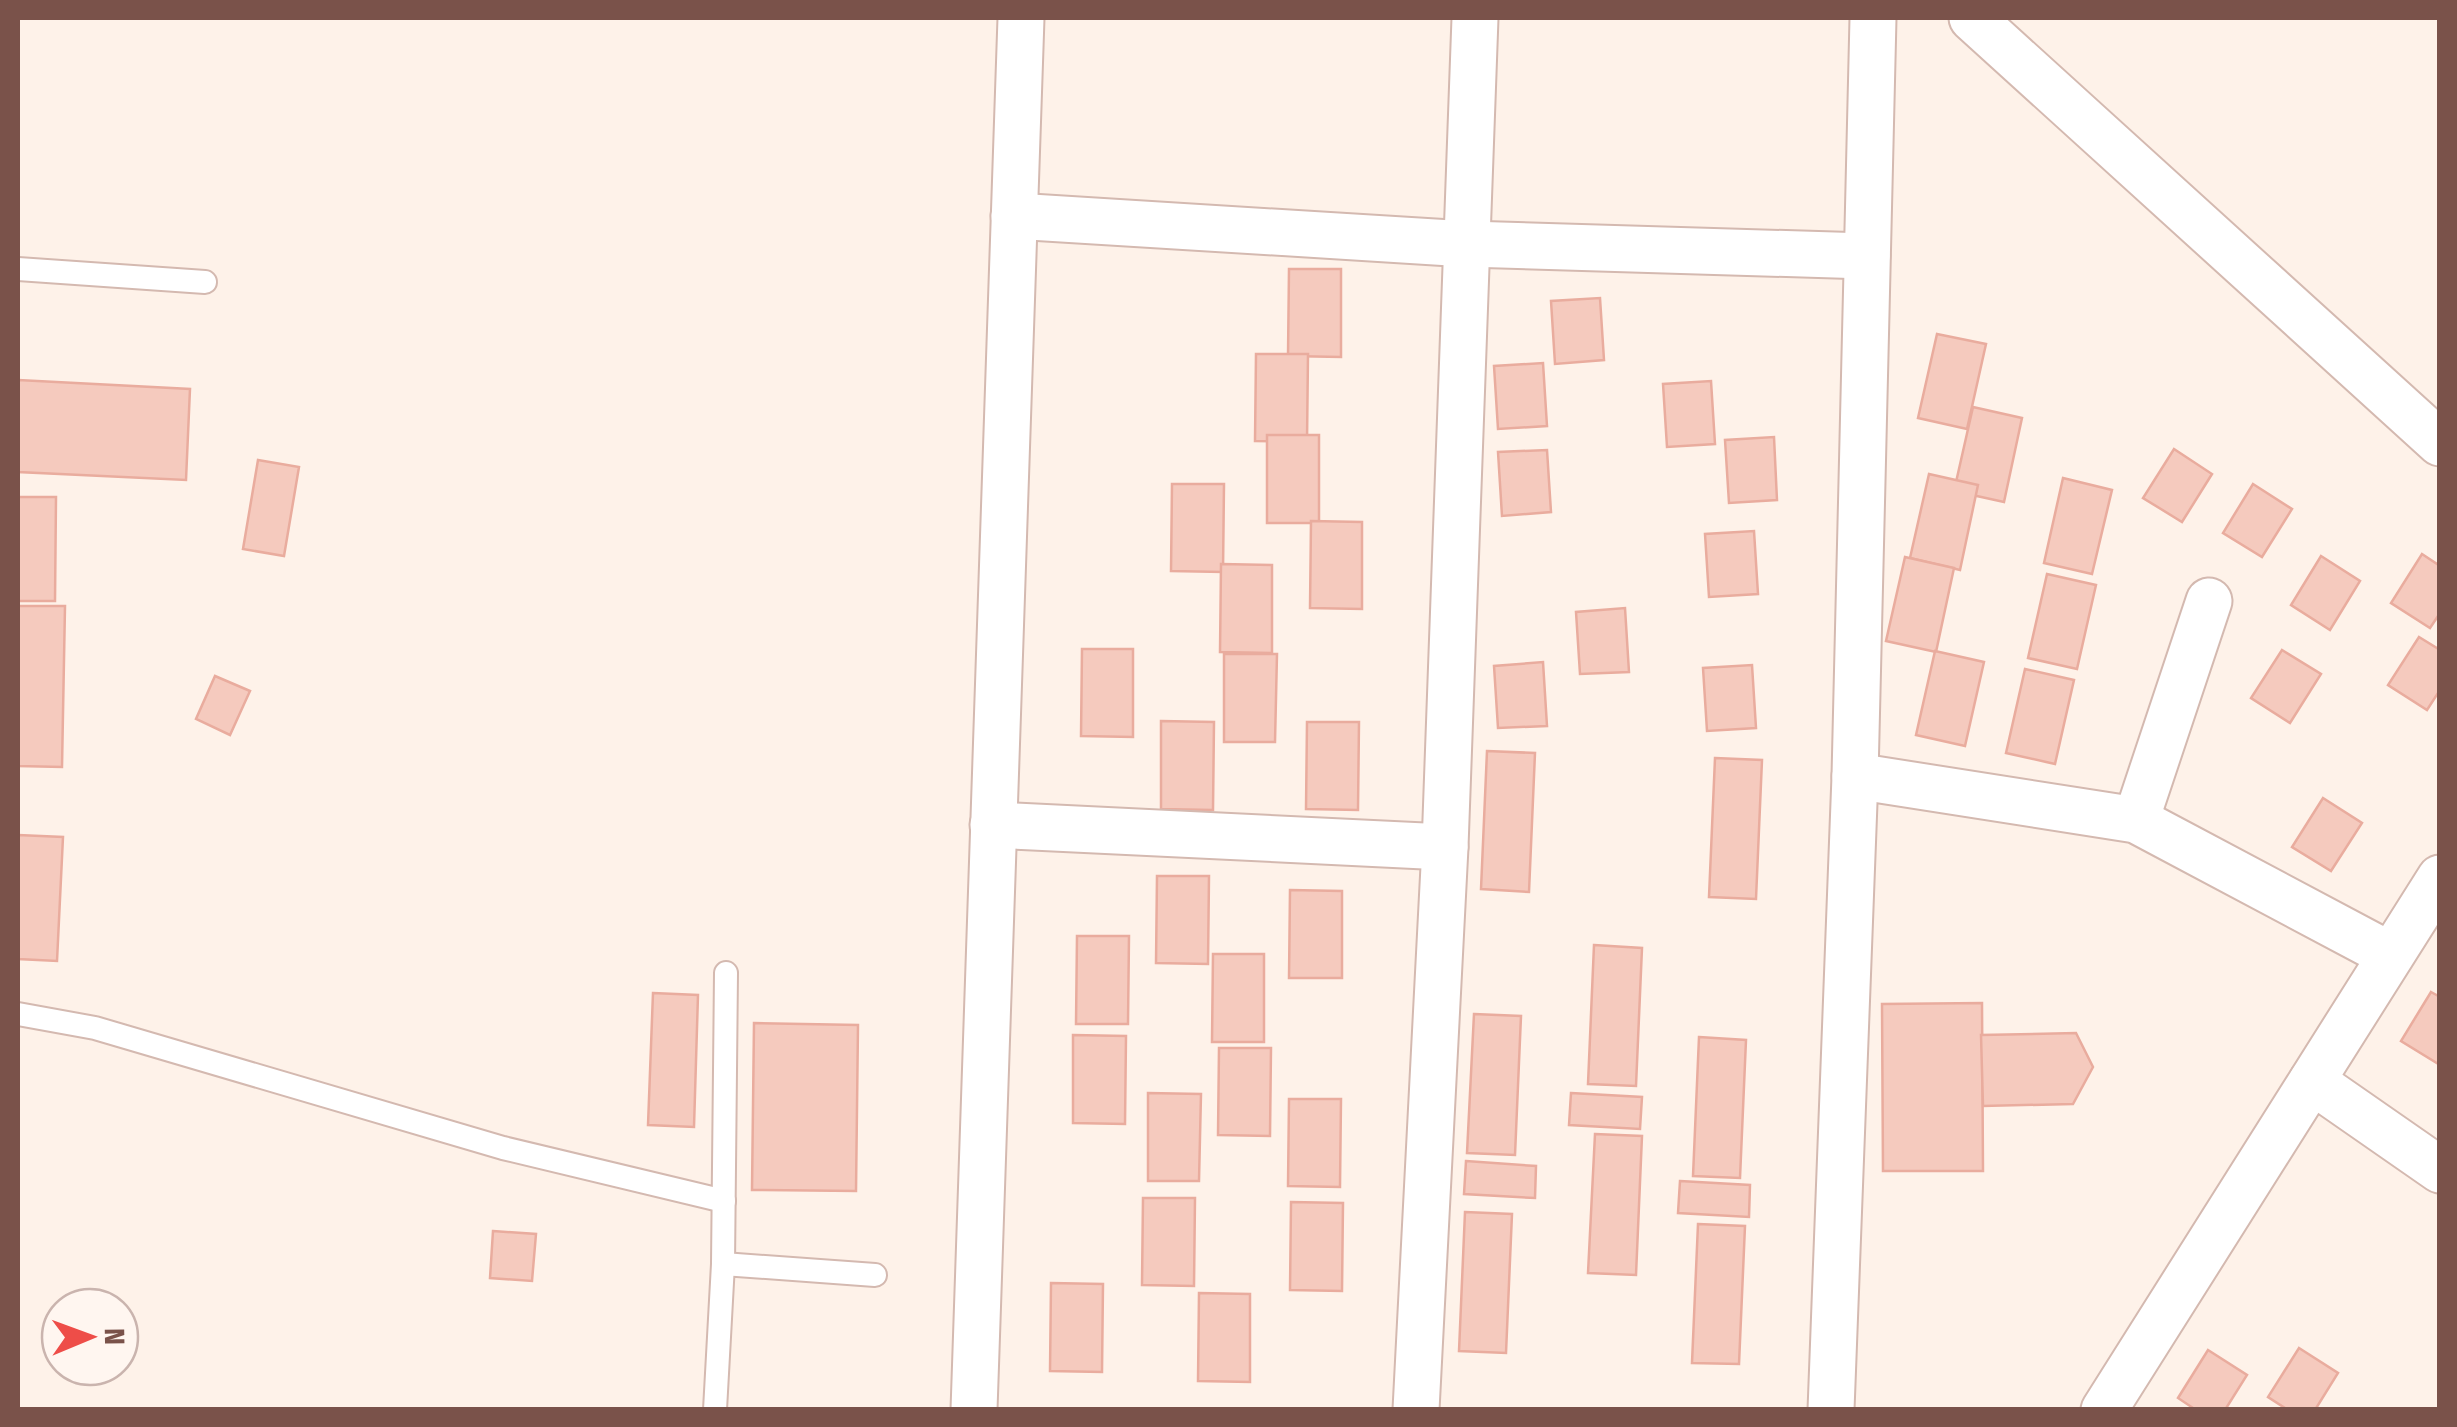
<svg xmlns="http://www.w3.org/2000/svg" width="2457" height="1427" font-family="'Fira Sans Condensed',sans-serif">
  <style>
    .building { fill: #f5cabe; stroke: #e9ac9e; stroke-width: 2.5 }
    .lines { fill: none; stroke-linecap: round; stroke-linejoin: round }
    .service-casing { stroke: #d4b9b0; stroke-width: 26 }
    .minor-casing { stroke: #d4b9b0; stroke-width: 49 }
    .service { stroke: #fff; stroke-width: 22 }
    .minor { stroke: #fff; stroke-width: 45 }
  </style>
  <rect width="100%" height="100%" fill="#fef2e9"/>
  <!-- building -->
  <g class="building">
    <path d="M1289 269H1341V357L1288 356Z"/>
    <path d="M1600 298 1604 360 1555 364 1551 301Z"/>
    <path d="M1937 334 1986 344 1967 429 1918 418Z"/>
    <path d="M1256 354H1308L1307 442 1255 441Z"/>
    <path d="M1543 363 1547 426 1498 429 1494 366Z"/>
    <path d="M18 380 190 389 186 480 18 472Z"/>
    <path d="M1711 381 1715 444 1667 447 1663 384Z"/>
    <path d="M1973 407 2022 418 2004 502 1954 491Z"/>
    <rect x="1267" y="435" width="52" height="88"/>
    <path d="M1774 437 1777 500 1729 503 1725 440Z"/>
    <path d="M2174 449 2212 474 2182 522 2143 498Z"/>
    <path d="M1547 450 1551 512 1502 516 1498 452Z"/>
    <path d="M258 460 299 467 284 556 243 549Z"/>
    <path d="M1929 474 1978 485 1960 570 1910 558Z"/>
    <path d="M2063 478 2112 490 2092 574 2044 563Z"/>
    <path d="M1172 484H1224L1223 572 1171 571Z"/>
    <path d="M2253 484 2292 509 2262 557 2223 533Z"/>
    <path d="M18 497H56L55 601H18Z"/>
    <path d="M1311 521 1362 522V609L1310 608Z"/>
    <path d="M1754 531 1758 594 1709 597 1705 534Z"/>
    <path d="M2422 554 2440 566V613L2430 628 2391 603Z"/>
    <path d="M2321 556 2360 581 2330 630 2291 605Z"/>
    <path d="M1905 557 1954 568 1936 652 1886 641Z"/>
    <path d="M1221 564 1272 565V653L1220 652Z"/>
    <path d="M2047 574 2096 585 2077 669 2028 658Z"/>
    <path d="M18 606H65L62 767 18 766Z"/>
    <path d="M1625 608 1629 672 1580 674 1576 612Z"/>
    <path d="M2419 637 2440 650V690L2427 710 2388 685Z"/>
    <path d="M1082 649H1133V737L1081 736Z"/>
    <path d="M2282 650 2321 674 2290 723 2251 698Z"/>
    <path d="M1935 651 1984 662 1965 746 1916 735Z"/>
    <path d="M1224 654H1277L1275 742H1224Z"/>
    <path d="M1543 662 1547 726 1498 728 1494 666Z"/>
    <path d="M1752 665 1756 728 1707 731 1703 668Z"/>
    <path d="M2025 669 2074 680 2055 764 2006 753Z"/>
    <path d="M215 676 250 691 230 735 196 719Z"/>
    <path d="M1161 721 1214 722 1213 810 1161 809Z"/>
    <path d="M1307 722H1359L1358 810 1306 809Z"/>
    <path d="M1487 751 1535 753 1529 892 1481 889Z"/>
    <path d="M1715 758 1762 760 1756 899 1709 897Z"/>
    <path d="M2323 798 2362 823 2331 871 2292 847Z"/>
    <path d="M18 835 63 837 57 961 18 959Z"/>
    <path d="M1157 876H1209L1208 964 1156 963Z"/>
    <path d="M1290 890 1342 891V978H1289Z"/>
    <path d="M1077 936H1129L1128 1024H1076Z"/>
    <path d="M1594 945 1642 948 1636 1086 1588 1084Z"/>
    <path d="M1213 954H1264V1042H1212Z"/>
    <path d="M2431 992 2440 997V1065L2401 1041Z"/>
    <path d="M653 993 698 995 694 1127 648 1125Z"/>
    <path d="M1982 1003 1983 1171H1883L1882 1004Z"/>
    <path d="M1474 1014 1521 1016 1515 1155 1467 1153Z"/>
    <path d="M754 1023 858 1025 856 1191 752 1190Z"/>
    <path d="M2076 1033 2093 1067 2073 1104 1983 1106 1981 1035Z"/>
    <path d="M1073 1035 1126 1036 1125 1124 1073 1123Z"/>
    <path d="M1699 1037 1746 1040 1740 1178 1693 1176Z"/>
    <path d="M1219 1048H1271L1270 1136 1218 1135Z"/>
    <path d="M1148 1093 1201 1094 1199 1181H1148Z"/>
    <path d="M1571 1093 1642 1097 1640 1129 1569 1125Z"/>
    <path d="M1289 1099H1341L1340 1187 1288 1186Z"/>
    <path d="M1595 1134 1642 1136 1636 1275 1588 1273Z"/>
    <path d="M1466 1161 1536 1166 1535 1198 1464 1194Z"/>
    <path d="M1680 1181 1750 1185 1749 1217 1678 1213Z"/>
    <path d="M1143 1198H1195L1194 1286 1142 1285Z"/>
    <path d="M1291 1202 1343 1203 1342 1291 1290 1290Z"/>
    <path d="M1465 1212 1512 1214 1506 1353 1459 1351Z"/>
    <path d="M1698 1224 1745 1226 1739 1364 1692 1363Z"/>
    <path d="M493 1231 536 1234 532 1281 490 1278Z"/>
    <path d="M1051 1283 1103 1284 1102 1372 1050 1371Z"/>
    <path d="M1199 1293 1250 1294V1382L1198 1381Z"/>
    <path d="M2299 1348 2338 1373 2315 1410H2288L2268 1397Z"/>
    <path d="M2208 1350 2247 1375 2225 1410H2196L2178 1398Z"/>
  </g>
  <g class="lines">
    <!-- service casing -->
    <g class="service-casing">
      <g id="service">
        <path d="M18 269 205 282"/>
        <path d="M18 1014 95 1028 503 1148 724 1201"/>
        <path d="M723 1264 875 1275"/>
        <path d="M715 1410 723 1264 726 973"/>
      </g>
    </g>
    <!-- minor casing -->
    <g class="minor-casing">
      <g id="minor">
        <path d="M1972 18 2440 443"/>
        <path d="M1014 216 1467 244 1867 256"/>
        <path d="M1855 776 2136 820 2390 955"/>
        <path d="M2136 820 2209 601"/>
        <path d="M993 825 1445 847"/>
        <path d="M2312 1081 2440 1170"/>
        <path d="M974 1410 1021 18"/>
        <path d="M1416 1410 1445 847 1475 18"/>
        <path d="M1831 1410 1855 776 1873 18"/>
        <path d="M2104 1410 2440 878"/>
      </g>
    </g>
    <!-- service -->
    <use href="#service" class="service"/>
    <!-- minor -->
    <use href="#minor" class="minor"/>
  </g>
  <!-- border -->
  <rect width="2457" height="1427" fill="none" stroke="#7a524a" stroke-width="40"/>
  <!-- north arrow -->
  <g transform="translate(90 1337) rotate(89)"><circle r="48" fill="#fff6f0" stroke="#cab4ae" stroke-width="2.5"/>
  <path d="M0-8L18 38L0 25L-18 38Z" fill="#ee4d48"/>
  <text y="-15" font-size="28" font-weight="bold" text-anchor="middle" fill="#7a524a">N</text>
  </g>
</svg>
